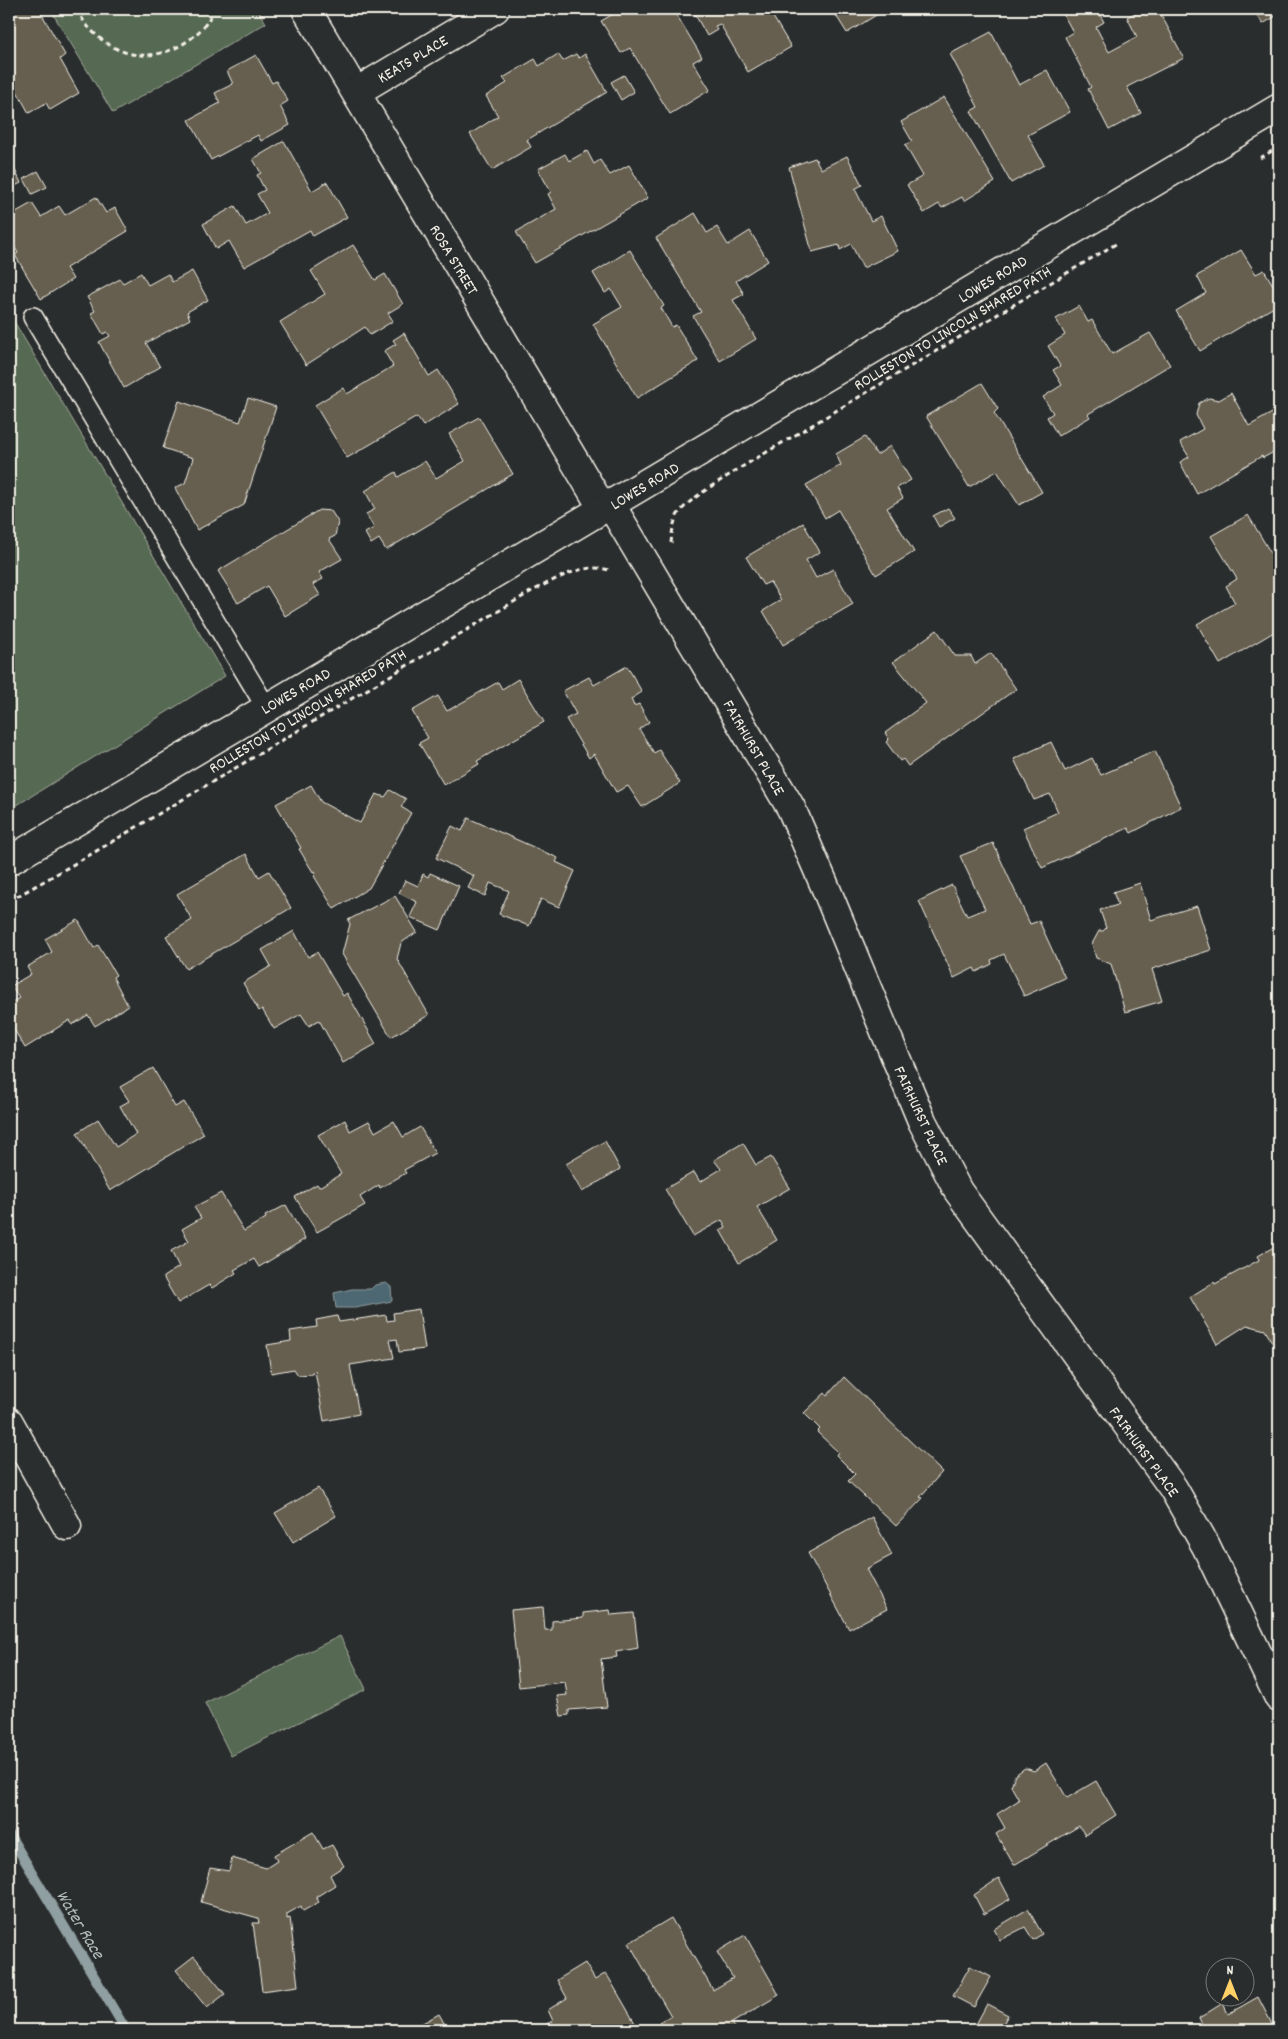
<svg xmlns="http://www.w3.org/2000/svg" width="1288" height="2039" font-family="Dekko,sans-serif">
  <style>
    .green { fill: #566953; stroke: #a5ad9e }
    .water { fill: #4d6872; stroke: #909fa1 }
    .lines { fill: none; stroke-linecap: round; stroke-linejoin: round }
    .stream { stroke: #909fa1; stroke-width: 10 }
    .building { fill: #665f4f; stroke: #f4f1e8 }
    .service-casing { stroke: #f4f1e8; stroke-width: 22 }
    .minor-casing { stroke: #f4f1e8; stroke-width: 31 }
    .secondary-casing { stroke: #f4f1e8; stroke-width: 31 }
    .path { stroke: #f4f1e8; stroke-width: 3; stroke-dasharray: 5 4; stroke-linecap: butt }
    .service { stroke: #2a2d2e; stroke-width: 19 }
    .minor { stroke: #2a2d2e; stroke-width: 28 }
    .secondary { stroke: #2a2d2e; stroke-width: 28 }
    .labels { text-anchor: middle; stroke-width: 4.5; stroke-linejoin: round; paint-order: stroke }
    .street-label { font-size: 16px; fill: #f4f1e8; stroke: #2a2d2e }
    .water-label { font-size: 18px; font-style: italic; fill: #b1bab9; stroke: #2a2d2e }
  </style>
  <rect width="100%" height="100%" fill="#2a2d2e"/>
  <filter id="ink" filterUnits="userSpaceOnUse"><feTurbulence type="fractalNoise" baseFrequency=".02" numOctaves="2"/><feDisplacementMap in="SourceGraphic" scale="10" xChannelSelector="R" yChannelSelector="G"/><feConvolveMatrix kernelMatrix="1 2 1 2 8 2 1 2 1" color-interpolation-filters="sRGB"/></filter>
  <g filter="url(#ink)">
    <!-- green -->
    <g class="green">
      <path d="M50 9H257L266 23 113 113Z"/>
      <path d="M9 313 225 676 9 810Z"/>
      <path d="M340 1636 366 1689 231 1756 205 1703Z"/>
    </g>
    <!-- water -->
    <path class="water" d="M386 1283 391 1287 392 1301 355 1308H336L334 1293 352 1289H371L375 1285Z"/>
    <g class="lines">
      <!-- stream -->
      <path class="stream" d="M9 1834 126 2030"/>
    </g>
    <!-- building -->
    <g class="building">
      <path d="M9 9H39L65 55 60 59 79 93 50 110 46 103 29 113 9 77Z"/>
      <path d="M622 9H638L641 15 649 10 651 13 658 9H673L702 57 693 62 710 90 670 114 630 48 621 53 601 21Z"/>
      <path d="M692 9H772L769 10 791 47 748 72 720 24 715 26 717 30 707 36Z"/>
      <path d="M832 9H886L847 33Z"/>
      <path d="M1063 9H1097L1104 22 1096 27 1109 52 1137 37 1127 17 1143 9H1158L1184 58 1127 87 1141 113 1109 130 1088 89 1091 87 1065 37 1073 32 1061 10Z"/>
      <path d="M1253 9H1279V14L1263 24Z"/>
      <path d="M991 32 1019 85 1047 70 1070 112 1028 135 1044 165 1011 183 971 111 978 107 950 54Z"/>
      <path d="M558 54 563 61 576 54 579 58 585 54 607 92 527 140 531 147 492 170 470 134 498 116 486 96 507 83 503 78 535 59 539 66Z"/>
      <path d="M256 55 272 83 276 81 288 101 280 106 290 125 261 141 258 135 211 160 189 120 220 103 215 93 233 84 227 71Z"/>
      <path d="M624 75 634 92 621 100 611 82Z"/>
      <path d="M944 97 995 182 964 201 962 197 942 208 939 204 924 213 907 185 923 176 905 145 912 141 901 122Z"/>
      <path d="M284 141 312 191 327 182 347 217 313 236 310 230 244 267 229 241 216 249 203 224 235 206 246 225 268 213 257 194 265 190 257 175 261 173 253 159Z"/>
      <path d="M587 151 594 164 600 160 610 175 629 165 648 198 535 263 516 232 556 209 548 194 551 192 538 169 565 154 569 161Z"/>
      <path d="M847 156 862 185 855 189 871 221 881 216 898 251 863 268 851 244 840 250 839 245 812 252 789 167 815 158 821 169Z"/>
      <path d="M9 157 21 183 9 189Z"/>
      <path d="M38 171 47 187 32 194 24 179Z"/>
      <path d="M96 197 106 213 115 208 128 231 66 268 73 279 41 299 15 255 18 253 9 237V216L32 203 41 217 59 206 65 215Z"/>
      <path d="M695 213 707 233 717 227 728 245 750 231 768 261 736 281 744 294 733 300 756 339 720 361 693 316 701 312 656 238Z"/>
      <path d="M353 245 375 280 385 274 403 304 388 313 393 321 370 335 365 327 306 365 280 322 325 294 311 271Z"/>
      <path d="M630 250 664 306 661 308 672 327 676 325 698 361 637 398 593 324 622 307 611 289 605 293 593 273Z"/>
      <path d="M1241 250 1256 274 1264 270 1279 295V304L1200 351 1176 311 1206 293 1197 276Z"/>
      <path d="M192 271 208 300 187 312 190 319 146 343 160 367 124 388 99 342 110 336 107 332 103 334 91 313 95 311 87 297 120 279 123 283 141 273 148 285 168 274 172 282Z"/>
      <path d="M1079 306 1088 322 1092 320 1112 354 1150 333 1170 365 1088 414 1090 417 1058 436 1047 417 1053 413 1043 397 1062 385 1053 370 1060 366 1048 346 1065 335 1056 319Z"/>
      <path d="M404 333 429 376 438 370 459 404 423 426 417 417 347 458 315 405 343 388 347 394 393 366 384 351 396 344 393 340Z"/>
      <path d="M982 383 998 409 994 413 1042 492 1019 505 997 471 969 487 926 416Z"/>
      <path d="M1231 393 1249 426 1279 409V449L1263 458 1262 456 1197 494 1180 462 1189 457 1180 442 1203 429 1196 415 1199 403 1209 398 1219 400Z"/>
      <path d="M248 398 276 407 244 505 197 530 175 488 185 483 193 458 163 448 179 401 240 422Z"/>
      <path d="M479 417 513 474 386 550 379 539 371 544 365 533 374 528 366 514 375 509 365 491 396 472 398 477 425 461 436 478 465 461 449 434Z"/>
      <path d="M865 437 877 455 890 446 911 480 897 488 903 498 887 508 914 552 876 575 838 510 825 518 806 485 841 465 836 454Z"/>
      <path d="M948 508 955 518 939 527 933 516Z"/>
      <path d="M319 510 331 511 338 522 335 536 329 539 342 559 319 572 323 579 313 584 320 595 285 616 267 586 238 603 218 571Z"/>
      <path d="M1248 515 1276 562 1278 561 1279 562V629L1220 664 1197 624 1235 603 1226 586 1237 579 1211 536Z"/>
      <path d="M803 523 820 552 806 560 816 578 833 569 853 604 783 645 763 611 781 600 770 582 763 585 746 557Z"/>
      <path d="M937 630 955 656H971L975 664 991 653 1016 689 908 766 903 759 900 761 886 742 889 739 885 733 926 703 893 662Z"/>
      <path d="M627 666 642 692 631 699 634 706 639 704 649 722 639 729 654 753 659 750 680 783 642 807 628 786 616 792 594 754 589 758 566 719 576 714 563 691 589 677 594 685Z"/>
      <path d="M518 679 544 722 477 761 479 764 444 785 419 743 428 738 412 711 438 696 447 711 498 682 502 689Z"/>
      <path d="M1051 742 1065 771 1092 758 1101 775 1155 751 1181 807 1131 833 1128 828 1042 868 1023 828 1058 812 1050 794 1034 800 1014 759Z"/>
      <path d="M311 785 321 802 360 823 376 794 385 797 390 790 406 799 401 807 411 813 369 888 334 909 314 876 316 874 315 871 313 872 299 849 301 848 276 804Z"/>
      <path d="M468 818 558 858 556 862 575 871 559 907 541 899 529 926 499 914 509 891 490 883 485 896 468 888 474 876 436 858 452 826 462 831Z"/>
      <path d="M993 843 1030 924 1039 921 1065 978 1024 996 1004 954 991 960 992 964 976 972 974 968 954 978 919 901 952 885 967 916 985 909 960 856Z"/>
      <path d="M246 854 259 877 269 871 291 908 186 969 166 936 192 920 177 894Z"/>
      <path d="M430 873 459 886 440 930 410 917 417 902 399 893 405 880 418 886 423 874 428 877Z"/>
      <path d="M1140 883 1151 920 1197 906 1211 950 1152 969 1162 1001 1125 1012 1111 964 1096 958 1092 944 1099 931H1103L1106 928 1100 910 1118 905 1113 892Z"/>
      <path d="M395 896 417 932 401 943 397 959 429 1015 391 1037 342 954 350 924 348 920Z"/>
      <path d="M78 920 94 948 98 945 116 975 113 977 128 1006 95 1026 88 1015 72 1025 70 1020 25 1048 9 1021V1004L19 998 11 986 31 974 27 967 52 952 45 939Z"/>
      <path d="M294 931 308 957 317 952 343 996 347 993 376 1044 343 1063 319 1020 309 1026 301 1014 274 1029 262 1009 259 1011 243 983 271 966 262 950Z"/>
      <path d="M153 1068 175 1107 184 1102 204 1134 110 1191 77 1133 98 1119 116 1147 136 1134 120 1106 129 1101 120 1087Z"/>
      <path d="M345 1120 350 1131 369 1121 375 1132 394 1121 403 1137 420 1127 435 1153 404 1170 406 1173 380 1188 379 1185 360 1197 365 1205 317 1232 295 1197 317 1184 319 1187 341 1174 318 1135Z"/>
      <path d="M605 1141 620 1169 582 1192 566 1164Z"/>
      <path d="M743 1143 756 1165 771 1157 790 1188 757 1207 777 1240 739 1263 720 1230 726 1227 722 1220 693 1236 665 1189 694 1172 700 1182 721 1169 714 1160Z"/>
      <path d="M221 1193 244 1231 266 1218 265 1216 286 1205 305 1239 259 1267 254 1259 234 1270 236 1273 212 1288 209 1285 178 1303 163 1277 179 1267 171 1251 189 1241 182 1229 201 1218 194 1207Z"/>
      <path d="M1279 1244V1354L1265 1330 1247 1325 1217 1344 1190 1297 1214 1282 1215 1284 1259 1260 1258 1256Z"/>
      <path d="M419 1309 425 1349 399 1352 397 1339 390 1340 394 1358 350 1365 359 1414 324 1421 315 1371 312 1372 313 1374 298 1375 294 1369 271 1373 267 1345 291 1341 290 1331 317 1327 316 1320 337 1316 339 1322 386 1315 387 1321 394 1320 393 1313Z"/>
      <path d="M844 1377 942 1472 920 1497 923 1498 896 1526 848 1481 855 1474 836 1455 838 1452 817 1432 820 1429 804 1413 825 1393 827 1396Z"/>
      <path d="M318 1488 336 1516 293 1542 275 1513Z"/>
      <path d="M872 1517 892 1555 866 1569 887 1609 849 1629 808 1553Z"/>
      <path d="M543 1607 545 1630H552V1621L583 1618V1613L610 1610 611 1615 634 1613 638 1648 616 1652 617 1657 601 1659 607 1707 569 1710V1715L561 1716 557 1696 567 1695 565 1682 519 1687 511 1610Z"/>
      <path d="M1046 1763 1067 1798 1096 1781 1116 1815 1085 1835 1079 1826 1014 1865 996 1834 1005 1828 997 1814 1019 1800 1011 1786 1015 1775 1025 1768 1034 1771Z"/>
      <path d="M313 1832 323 1849 332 1845 344 1866 330 1875 335 1885 316 1897 319 1902 303 1911 301 1906 287 1914V1919L290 1918 298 1986 262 1991 253 1923H259L258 1918 201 1902 210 1868 229 1871 232 1858 266 1868 277 1861 274 1855Z"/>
      <path d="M999 1878 1010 1899 984 1914 974 1895Z"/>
      <path d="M1028 1909 1042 1934 1033 1940 1025 1927 1000 1940 994 1929Z"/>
      <path d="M671 1918 713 1990 733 1978 717 1952 745 1935 779 1995 732 2023 735 2028 732 2030H664L659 2023 671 2016 629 1943Z"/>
      <path d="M194 1956 225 1994 207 2008 176 1970Z"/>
      <path d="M585 1963 595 1980 606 1973 639 2030H537L553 2021 548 2010 567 1998 557 1980Z"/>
      <path d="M970 1966 991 1977 974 2007 953 1996Z"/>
      <path d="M1258 1997 1275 2030H1199L1204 2028 1199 2018 1223 2003 1228 2014Z"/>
      <path d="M987 2004 1008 2015 1003 2024 1014 2030H973Z"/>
      <path d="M439 2014 448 2030H410Z"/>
      <path d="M199 2024 203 2030H189Z"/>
    </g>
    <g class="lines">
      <!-- service casing -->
      <g class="service-casing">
        <path id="service" d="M33 317 266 707"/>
      </g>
      <!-- minor casing -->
      <g class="minor-casing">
        <g id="minor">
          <path d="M306 9 603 509"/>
          <path d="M356 92 495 9"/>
          <path d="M611 505 791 808 824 884 922 1121 958 1191 1173 1488 1206 1546 1279 1698"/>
          <path d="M9 1422 67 1526"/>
        </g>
      </g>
      <!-- secondary casing -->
      <g class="secondary-casing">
        <path id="secondary" d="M9 861 1279 108"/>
      </g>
      <!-- path -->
      <g class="path">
        <path d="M77 9C87 32 114 54 140 55 170 57 203 37 214 9"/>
        <path d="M1260 158 1279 147"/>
        <path d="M671 543C672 533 673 524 677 516 687 499 724 479 740 468L1119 242"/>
        <path d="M9 901 88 856 532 591C557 579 584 561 612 571"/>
      </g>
      <!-- service -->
      <use href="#service" class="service"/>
      <!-- minor -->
      <use href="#minor" class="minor"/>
      <!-- secondary -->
      <use href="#secondary" class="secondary"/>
    </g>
  </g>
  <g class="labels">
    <!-- street labels -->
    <g class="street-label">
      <text transform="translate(412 58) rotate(-31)" y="6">KEATS PLACE</text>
      <text transform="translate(455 259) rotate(59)" y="6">ROSA STREET</text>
      <text transform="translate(992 278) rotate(-31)" y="6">LOWES ROAD</text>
      <text transform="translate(952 327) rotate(-31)" y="6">ROLLESTON TO LINCOLN SHARED PATH</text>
      <text transform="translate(644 485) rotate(-31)" y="6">LOWES ROAD</text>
      <text transform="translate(295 690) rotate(-30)" y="6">LOWES ROAD</text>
      <text transform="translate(307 710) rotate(-31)" y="6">ROLLESTON TO LINCOLN SHARED PATH</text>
      <text transform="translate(755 747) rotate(60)" y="6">FAIRHURST PLACE</text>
      <text transform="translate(922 1115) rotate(65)" y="6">FAIRHURST PLACE</text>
      <text transform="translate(1145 1451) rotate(54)" y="6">FAIRHURST PLACE</text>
    </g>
    <!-- water labels -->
    <g class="water-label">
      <text transform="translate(81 1924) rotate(59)" y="6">Water Race</text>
    </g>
  </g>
  <!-- margin -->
  <rect width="1288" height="2039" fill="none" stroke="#2a2d2e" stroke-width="30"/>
  <rect x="15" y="15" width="1258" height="2009" fill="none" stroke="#f4f1e8" stroke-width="2" filter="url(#ink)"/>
  <!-- north arrow -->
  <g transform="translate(1230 1982)"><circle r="24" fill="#2a2d2e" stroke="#7b7b78"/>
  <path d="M0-4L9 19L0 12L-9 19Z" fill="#ffd166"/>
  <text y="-8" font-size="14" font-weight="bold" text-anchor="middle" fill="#f4f1e8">N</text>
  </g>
</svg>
